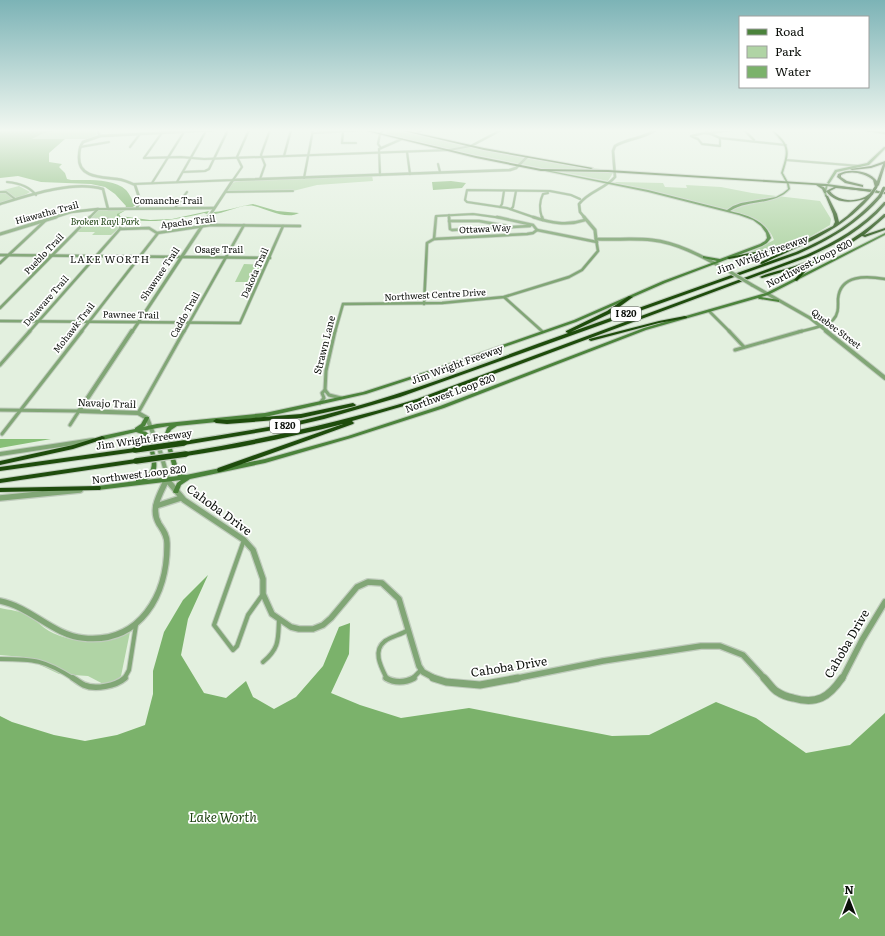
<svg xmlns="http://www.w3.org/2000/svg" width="885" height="936" font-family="Literata,serif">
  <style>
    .green { fill: #b0d4a5 }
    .forest { fill: #87bf77 }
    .water { fill: #7bb26b }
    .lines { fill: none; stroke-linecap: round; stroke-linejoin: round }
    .minor-far4-casing { stroke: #c0ccbd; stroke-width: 3 }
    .minor-far3-casing { stroke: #c0ccbd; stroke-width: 4 }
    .minor-far2-casing { stroke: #c0ccbd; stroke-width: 5 }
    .minor-far1-casing { stroke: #c0ccbd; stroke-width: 6 }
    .minor-casing { stroke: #c0ccbd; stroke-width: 8 }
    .tertiary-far4-casing { stroke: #c0ccbd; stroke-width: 3.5 }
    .tertiary-far3-casing { stroke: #c0ccbd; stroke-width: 4.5 }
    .tertiary-far2-casing { stroke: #c0ccbd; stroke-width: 6 }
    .tertiary-far1-casing { stroke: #c0ccbd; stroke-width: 8 }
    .tertiary-casing { stroke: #c0ccbd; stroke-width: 9 }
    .secondary-casing { stroke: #c0ccbd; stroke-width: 2 }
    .trunk-casing { stroke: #c0ccbd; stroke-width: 2 }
    .motorway-casing { stroke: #c0ccbd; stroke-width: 2 }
    .minor-far4 { stroke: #81a676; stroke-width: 2 }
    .minor-far3 { stroke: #81a676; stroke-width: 2.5 }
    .minor-far2 { stroke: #81a676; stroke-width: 3 }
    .minor-far1 { stroke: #81a676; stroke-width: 4 }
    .minor { stroke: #81a676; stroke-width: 5.5 }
    .tertiary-far4 { stroke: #81a676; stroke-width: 2.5 }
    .tertiary-far3 { stroke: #81a676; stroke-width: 3 }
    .tertiary-far2 { stroke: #81a676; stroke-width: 4 }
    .tertiary-far1 { stroke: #81a676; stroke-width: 5.5 }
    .tertiary { stroke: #81a676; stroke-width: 7 }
    .secondary { fill: #4b833b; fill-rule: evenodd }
    .trunk { fill: #275914; fill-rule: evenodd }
    .motorway { fill: #1e4c0c; fill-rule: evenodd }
    .tertiary-bridge-casing { stroke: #c0ccbd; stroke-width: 4.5; stroke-linecap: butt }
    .motorway-bridge-far1-casing { stroke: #c0ccbd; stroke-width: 4; stroke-linecap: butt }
    .motorway-bridge-casing { stroke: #c0ccbd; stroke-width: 8; stroke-linecap: butt }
    .tertiary-bridge { stroke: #81a676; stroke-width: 3 }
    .motorway-bridge-far1 { stroke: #1e4c0c; stroke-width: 3 }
    .motorway-bridge { stroke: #1e4c0c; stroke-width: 5.5 }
    .labels { text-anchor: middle; stroke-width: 3.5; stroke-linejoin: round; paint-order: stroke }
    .far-street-label { font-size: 9px; fill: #0a0e09; stroke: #fff }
    .far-park-label { font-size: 9px; font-style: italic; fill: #1b400f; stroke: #fff }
    .shield { fill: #fff; stroke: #545653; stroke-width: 1 }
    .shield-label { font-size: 9px; font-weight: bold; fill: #0a0e09 }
    .street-label { font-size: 10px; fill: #0a0e09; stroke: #fff }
    .far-quarter-label { font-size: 10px; letter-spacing: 1px; fill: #0a0e09; stroke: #fff }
    .near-street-label { font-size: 12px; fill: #0a0e09; stroke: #fff }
    .near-water-label { font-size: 13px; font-style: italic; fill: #193e0c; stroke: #fff }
  </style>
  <rect width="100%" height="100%" fill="#e3f0df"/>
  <!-- green -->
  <g class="green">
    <path d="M59 130H95L97 135 87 139H31L42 134Z"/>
    <path d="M388 130H395C466 146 536 162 608 170L613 173 608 181 455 151 385 135Z"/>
    <path d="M372 175 373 181 317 185 293 191 226 192 231 183 245 180Z"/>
    <path d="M616 182 663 183 665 187 687 188 686 185 721 187 752 193 820 201 831 219 830 225 803 241 751 252 774 240C768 224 757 220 742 214L615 183Z"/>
    <path d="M19 186 30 192 25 195 0 203V191Z"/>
    <path d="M98 210H126L119 214 120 216 133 219 126 222 111 235H92L95 232H77Z"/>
    <path d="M244 264 265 265 257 282H235Z"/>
    <path d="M0 608C9 610 22 611 30 616 37 621 42 627 49 631 74 644 105 645 130 632L121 676 109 687 88 676 59 674 23 657 0 655Z"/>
  </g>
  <!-- forest -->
  <path class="forest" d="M0 439H51L0 448Z"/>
  <!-- water -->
  <g class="water">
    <path d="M0 130H59L42 134 32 139H65L49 153V162L62 164 59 167 65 173 67 179 71 180C86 180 114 178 126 190 130 194 132 201 136 205L131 208H125L126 206 115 194 105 187 91 184 41 182 18 176 0 178Z"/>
    <path d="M451 181 466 183 462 188 433 190 432 182Z"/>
    <path d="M253 204 277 211 299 213C286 220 267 209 254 206 242 203 225 214 212 214L214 212C227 211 239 206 253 204Z"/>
    <path d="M126 210 119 214 120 216 150 220 172 219 209 211 207 214 204 213C174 220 147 225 117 217V214Z"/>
    <path d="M208 575 188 619 181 655 204 693 226 698 246 681 253 697 274 709 296 697 323 666 339 627 350 623 349 654 331 693 360 705 401 718 469 708 612 736 649 735 716 702 756 718 806 753 850 745 885 713V936H0V716L12 722 54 735 85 741 117 735 145 725 153 694V671L164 632 183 600Z"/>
  </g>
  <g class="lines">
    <!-- minor-far4 casing -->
    <g class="minor-far4-casing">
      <g id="minor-far4">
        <path d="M97 130 100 136"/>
        <path d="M744 130 754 140"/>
        <path d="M343 131 342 143H356"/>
        <path d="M707 132 711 134 704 133Z"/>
        <path d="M313 133 363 130"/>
        <path d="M416 133 423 130"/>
        <path d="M704 133 691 136 698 139 702 144 720 146V138"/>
        <path d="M710 133 733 130"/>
        <path d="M380 134 378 144 381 148"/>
        <path d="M711 134 720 138 786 145"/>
        <path d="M80 147 109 142"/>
        <path d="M130 147 140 134"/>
        <path d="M407 152 410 174"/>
        <path d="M284 156 291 130"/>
        <path d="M144 158 181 157 204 159 449 150 471 146 501 130"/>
        <path d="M144 158 161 134"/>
        <path d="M786 160 860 166"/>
        <path d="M438 164 440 172"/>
        <path d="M183 172 205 171 209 169 228 130"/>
        <path d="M380 175 379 149 402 139"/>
        <path d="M304 178 313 130"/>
        <path d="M260 179 265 165 261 155 270 130"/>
        <path d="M7 182C18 183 29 186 36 195"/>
        <path d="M177 182 206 131"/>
        <path d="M152 183 184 132"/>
        <path d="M134 184 233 180 242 167 237 157 249 130"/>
        <path d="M0 192H6L15 199"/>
        <path d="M226 192 293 191"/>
        <path d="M500 207 502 204 504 191"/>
        <path d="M175 208 187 192"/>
        <path d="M511 209 513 207 516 191"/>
        <path d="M449 215V218"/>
        <path d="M89 218 98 209H108"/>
        <path d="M436 218V216L473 214 502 218"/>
        <path d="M536 218 507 208 467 202 465 200 467 190 550 191 571 195 580 199"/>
        <path d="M542 218C539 209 539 202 543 194L548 193"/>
      </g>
    </g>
    <!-- minor-far3 casing -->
    <g class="minor-far3-casing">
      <g id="minor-far3">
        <path d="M449 217 450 229 452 230 530 226"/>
        <path d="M497 217 533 225 537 230"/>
        <path d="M533 217C551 223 567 226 585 220"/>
        <path d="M542 217 543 220"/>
        <path d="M87 220 108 219 121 224 120 229 149 228 157 233 211 225 300 226"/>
        <path d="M449 221H479L507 226"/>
        <path d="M537 230 597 242"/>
        <path d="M434 239 436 217"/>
        <path d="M0 255 270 258"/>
        <path d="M0 263 47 219"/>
        <path d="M504 297 543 332"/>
        <path d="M424 304 427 243 434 239 527 234 533 233 537 230"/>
        <path d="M0 308 90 217"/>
        <path d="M709 311 730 332"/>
        <path d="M0 321 240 323 283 226"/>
        <path d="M29 332 120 229"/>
        <path d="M81 332 158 233"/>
        <path d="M184 332 244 225"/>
        <path d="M335 332 343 304 442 303 504 297 569 277 582 270 598 251 596 239"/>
        <path d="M798 332C809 329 825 327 833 320 839 314 838 306 838 299 840 274 867 276 885 279"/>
      </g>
    </g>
    <!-- minor-far2 casing -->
    <g class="minor-far2-casing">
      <g id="minor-far2">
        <path d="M729 331 744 347"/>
        <path d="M735 350 802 331"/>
        <path d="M0 365 30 331"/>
        <path d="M325 390 329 395 341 398"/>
        <path d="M320 403 324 398 322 393 325 390 326 371 335 331"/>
        <path d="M0 410 79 411"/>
        <path d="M138 413 184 331"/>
        <path d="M70 425 79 411"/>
        <path d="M2 434 82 331"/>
      </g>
    </g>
    <!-- minor-far1 casing -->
    <g class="minor-far1-casing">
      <g id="minor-far1">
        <path d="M244 540 214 625 233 650 237 646 248 615 263 594"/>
        <path d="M0 659C34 659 45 660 74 679"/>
        <path d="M263 662C280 648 278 639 279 619"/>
        <path d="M124 679 129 670 136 625"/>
        <path d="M387 679C381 667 372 651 385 641 392 636 401 635 408 630"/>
        <path d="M412 679 421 670"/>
      </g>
    </g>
    <!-- minor casing -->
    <g class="minor-casing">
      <g id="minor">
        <path d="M73 678C76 680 80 683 84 685 95 690 116 686 125 678"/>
        <path d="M386 678C394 683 405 683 414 678"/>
      </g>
    </g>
    <!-- tertiary-far4 casing -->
    <g class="tertiary-far4-casing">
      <g id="tertiary-far4">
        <path d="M0 204C29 195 74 180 103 189L108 209 214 208"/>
        <path d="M137 208 140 200 135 185C129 182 124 180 117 179 102 177 78 178 79 157 79 152 80 146 83 142L100 136 215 130"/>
        <path d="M52 218 71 212 98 209"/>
        <path d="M208 218 233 180 510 170 516 168 527 157"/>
        <path d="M585 218 580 212 579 204C589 191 605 189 615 177L613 151 615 146C628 138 643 139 655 130"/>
      </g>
    </g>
    <!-- tertiary-far3 casing -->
    <g class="tertiary-far3-casing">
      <g id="tertiary-far3">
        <path d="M584 217 595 230 596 239C615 240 634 238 652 240 679 243 703 257 727 270"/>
        <path d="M0 234 56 217"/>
        <path d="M752 285 810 318 828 332"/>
        <path d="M132 332 208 217"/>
      </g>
    </g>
    <!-- tertiary-far2 casing -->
    <g class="tertiary-far2-casing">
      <g id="tertiary-far2">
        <path d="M826 331 885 378"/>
        <path d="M79 411 138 413 147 418 160 451 169 482"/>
        <path d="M79 411 132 331"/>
        <path d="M0 454 93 440"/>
        <path d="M166 482 167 480"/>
      </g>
    </g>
    <!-- tertiary-far1 casing -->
    <g class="tertiary-far1-casing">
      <g id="tertiary-far1">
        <path d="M168 481 184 500 244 540 253 550 263 579V594L272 614 291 627 299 629H313L323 625 331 618 357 587 368 582 382 583 399 599 419 666 423 672 436 679"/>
        <path d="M0 498 80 490"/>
        <path d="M156 506 181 498"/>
        <path d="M0 601C31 607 53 635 83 638 140 644 168 595 167 543 167 535 163 530 159 524 150 509 160 494 166 481"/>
        <path d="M513 679 603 661 701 646H720L743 655 765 679"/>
        <path d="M842 679 862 640 885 602"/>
      </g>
    </g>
    <!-- tertiary casing -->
    <g class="tertiary-casing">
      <g id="tertiary">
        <path d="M433 678 446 682 480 685 518 678"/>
        <path d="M764 678C768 682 772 688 776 691 782 695 787 697 793 698 817 705 829 697 842 678"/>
      </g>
    </g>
    <!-- secondary casing -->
    <g class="secondary-casing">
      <g id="secondary">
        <path d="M382 130H384L381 134H379Z"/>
        <path d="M771 130H773C791 146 790 151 783 173L789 184 790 189C774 206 748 199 730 211 746 215 766 220 771 238L767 243 762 246 665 283 576 322 427 374 366 394 265 417 177 426 171 430 168 436 179 471 182 473 186 475 265 459 348 436 440 406 644 328 766 293 885 233V235L768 295 761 297 779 300V302L760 299H759L758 298 646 330 444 408 351 438 265 463 190 479 181 485 178 493H174L173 492 177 483 181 480 98 490 96 489 95 488 96 487 98 486 136 481V480C140 478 145 477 148 474 157 464 148 446 144 436L142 434 136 432 102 440 100 438 102 436 135 429V428L141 424 145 417H149V418L145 426 143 427 157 424 265 413 363 392 425 372 574 320 663 281 717 261 703 258V256L720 259 760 244 765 241 767 238 766 233 761 226 753 220 739 215 648 192 540 170 541 169 648 190 727 210 733 206 741 203 776 197 783 193 788 189 787 184 781 173C788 150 789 147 771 130ZM169 426 167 428 164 436 174 472 178 476 146 480C151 478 155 474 156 469 158 461 152 441 148 434 146 431 146 432 142 431L157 428Z"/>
        <path d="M859 130H867L885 132V134Z"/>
        <path d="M884 147H885V149L869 165 837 172 829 184 827 183 835 170 867 163Z"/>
        <path d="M827 184 828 185 826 192 827 196 826 197 825 196 824 192 826 185Z"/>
      </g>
    </g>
    <!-- trunk casing -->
    <g class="trunk-casing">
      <g id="trunk">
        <path d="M352 130H355L353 132 352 131Z"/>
        <path d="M362 130H367L476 156 541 169 608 170 827 184 885 192V194L827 186H821L824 187 827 192 825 193H824L822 189 816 185 608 172 541 171 476 158Z"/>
        <path d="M399 130H404L484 148 593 168 591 169 484 150Z"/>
      </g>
    </g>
    <!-- motorway casing -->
    <g class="motorway-casing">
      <g id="motorway">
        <path d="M885 161V166L879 185 877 187H875L873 180C864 173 851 170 841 175V177L847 181 863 185V187L845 183 837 177 838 174C849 168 869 170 877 181L883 164 871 168 852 170 850 169 871 166Z"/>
        <path d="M836 186 876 190 878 191 876 192 836 188 830 191C838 203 862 203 871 192L874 193C843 231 805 243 762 264L759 263 792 247 729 259 727 258 729 257 791 245H792V247L833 226 835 222 833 214 825 195 828 196 837 214 839 222 847 216 865 199C851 203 835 204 826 191Z"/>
        <path d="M879 195 882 196C859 223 830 240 798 254L400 397 324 419 285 428 184 445 181 443 184 441C231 433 278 427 324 415 407 394 487 362 568 333L566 332V331L607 311 629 296 633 297 611 313 571 332 796 252C830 237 854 223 879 195Z"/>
        <path d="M884 202H885V205C864 229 837 244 808 257L421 401 352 421 354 423 353 424 220 472H218L217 470 218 468 343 424C291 437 239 448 186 456L183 454 186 452C264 439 341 422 417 399L806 255C835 242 862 227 884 202Z"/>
        <path d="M884 214H885V217L864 235 885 228V230L865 237 862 236 845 247 817 260V262L806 271 797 281 794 280 804 269 812 262 796 268 762 278 760 277C770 272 784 270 795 266 829 254 857 239 884 214Z"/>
        <path d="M685 316 687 317V318L659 323 591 341 589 340V339L659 321Z"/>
        <path d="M353 403 356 405 355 406 301 418 227 424 216 423 213 421 216 419 227 420 301 414Z"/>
        <path d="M102 436 104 437 105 438 104 439 73 449 0 465V461L73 445Z"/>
        <path d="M135 448 138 450 135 452 0 471V467Z"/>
        <path d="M136 459 139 461 136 463 0 483V479Z"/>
        <path d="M98 486H100L101 488 100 490H98L0 492V488Z"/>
      </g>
    </g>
    <!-- minor-far4 -->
    <use href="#minor-far4" class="minor-far4"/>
    <!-- minor-far3 -->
    <use href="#minor-far3" class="minor-far3"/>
    <!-- minor-far2 -->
    <use href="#minor-far2" class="minor-far2"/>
    <!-- minor-far1 -->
    <use href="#minor-far1" class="minor-far1"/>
    <!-- minor -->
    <use href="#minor" class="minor"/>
    <!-- tertiary-far4 -->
    <use href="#tertiary-far4" class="tertiary-far4"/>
    <!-- tertiary-far3 -->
    <use href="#tertiary-far3" class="tertiary-far3"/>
    <!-- tertiary-far2 -->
    <use href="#tertiary-far2" class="tertiary-far2"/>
    <!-- tertiary-far1 -->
    <use href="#tertiary-far1" class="tertiary-far1"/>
    <!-- tertiary -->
    <use href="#tertiary" class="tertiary"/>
    <!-- secondary -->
    <use href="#secondary" class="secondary"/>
    <!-- trunk -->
    <use href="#trunk" class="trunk"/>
    <!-- motorway -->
    <use href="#motorway" class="motorway"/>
    <!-- tertiary-bridge casing -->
    <g class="tertiary-bridge-casing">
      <path id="tertiary-bridge" d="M727 270 752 285"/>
    </g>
    <!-- motorway-bridge-far1 casing -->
    <g class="motorway-bridge-far1-casing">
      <g id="motorway-bridge-far1">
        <path d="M872 193 876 187"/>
        <path d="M880 196 884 188"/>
      </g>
    </g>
    <!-- motorway-bridge casing -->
    <g class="motorway-bridge-casing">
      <g id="motorway-bridge">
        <path d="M135 450 184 443"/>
        <path d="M136 461 186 454"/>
      </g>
    </g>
    <!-- tertiary-bridge -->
    <use href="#tertiary-bridge" class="tertiary-bridge"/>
    <!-- motorway-bridge-far1 -->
    <use href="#motorway-bridge-far1" class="motorway-bridge-far1"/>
    <!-- motorway-bridge -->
    <use href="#motorway-bridge" class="motorway-bridge"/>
  </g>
  <!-- sky -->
  <linearGradient id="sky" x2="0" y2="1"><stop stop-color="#7cb3b6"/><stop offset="0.5" stop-color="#f2f8f1"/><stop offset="1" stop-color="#f2f8f1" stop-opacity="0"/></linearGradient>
  <rect width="885" height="261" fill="url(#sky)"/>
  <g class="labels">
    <!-- far-street labels -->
    <g class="far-street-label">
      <text x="168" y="204">Comanche Trail</text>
      <text transform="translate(47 213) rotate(-15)" y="3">Hiawatha Trail</text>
      <text transform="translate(188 222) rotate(-7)" y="3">Apache Trail</text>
      <text transform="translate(485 229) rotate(-3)" y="3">Ottawa Way</text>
      <text x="219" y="253">Osage Trail</text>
      <text transform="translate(44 254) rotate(-46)" y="3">Pueblo Trail</text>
      <text transform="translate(255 273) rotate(-66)" y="3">Dakota Trail</text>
      <text transform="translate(160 274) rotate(-56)" y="3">Shawnee Trail</text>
      <text transform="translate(435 295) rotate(-3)" y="3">Northwest Centre Drive</text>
      <text transform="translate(46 301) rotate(-49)" y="3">Delaware Trail</text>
      <text transform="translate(131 315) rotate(1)" y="3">Pawnee Trail</text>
      <text transform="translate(185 315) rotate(-61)" y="3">Caddo Trail</text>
      <text transform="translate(74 328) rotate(-52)" y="3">Mohawk Trail</text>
      <text transform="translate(836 329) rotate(37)" y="3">Quebec Street</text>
    </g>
    <!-- far-park labels -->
    <g class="far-park-label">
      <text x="105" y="225">Broken Rayl Park</text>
    </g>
    <!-- shield labels -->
    <g class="shield">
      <rect x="611" y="307" width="30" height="14" rx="3"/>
      <rect x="270" y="419" width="30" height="14" rx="3"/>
    </g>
    <g class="shield-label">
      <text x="626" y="317">I 820</text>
      <text x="285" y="429">I 820</text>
    </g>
    <!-- street labels -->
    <g class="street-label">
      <text transform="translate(762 254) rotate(-20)" y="4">Jim Wright Freeway</text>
      <text transform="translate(809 263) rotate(-27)" y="4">Northwest Loop 820</text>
      <text transform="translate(324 345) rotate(-76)" y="4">Strawn Lane</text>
      <text transform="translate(457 364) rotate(-20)" y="4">Jim Wright Freeway</text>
      <text transform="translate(450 393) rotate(-20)" y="4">Northwest Loop 820</text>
      <text transform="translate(107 403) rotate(2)" y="4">Navajo Trail</text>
      <text transform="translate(144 439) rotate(-8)" y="4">Jim Wright Freeway</text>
      <text transform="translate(139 474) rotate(-7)" y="4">Northwest Loop 820</text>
    </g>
    <!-- far-quarter labels -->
    <g class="far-quarter-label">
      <text x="110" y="263">LAKE WORTH</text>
    </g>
    <!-- near-street labels -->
    <g class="near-street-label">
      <text transform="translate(219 510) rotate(36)" y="4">Cahoba Drive</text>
      <text transform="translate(847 644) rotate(-60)" y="4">Cahoba Drive</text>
      <text transform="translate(509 667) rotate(-9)" y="4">Cahoba Drive</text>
    </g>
    <!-- near-water labels -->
    <g class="near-water-label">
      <text x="223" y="822">Lake Worth</text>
    </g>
  </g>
  <!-- legend -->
  <rect x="739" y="16" width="130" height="72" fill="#ffffff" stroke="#9d9f9d"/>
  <rect x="747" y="29" width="20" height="6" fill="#4b833b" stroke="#9d9f9d"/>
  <text x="775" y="36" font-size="12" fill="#0a0e09">Road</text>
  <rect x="747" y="46" width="20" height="12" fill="#b0d4a5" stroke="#9d9f9d"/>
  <text x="775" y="56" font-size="12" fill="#0a0e09">Park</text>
  <rect x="747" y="66" width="20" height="12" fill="#7bb26b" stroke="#9d9f9d"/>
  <text x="775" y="76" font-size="12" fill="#0a0e09">Water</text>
  <!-- north arrow -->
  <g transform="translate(849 900)" stroke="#ffffff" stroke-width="3" paint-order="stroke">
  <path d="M0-3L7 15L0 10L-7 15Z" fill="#0a0e09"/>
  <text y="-6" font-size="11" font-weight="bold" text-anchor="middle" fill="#0a0e09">N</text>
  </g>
</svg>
